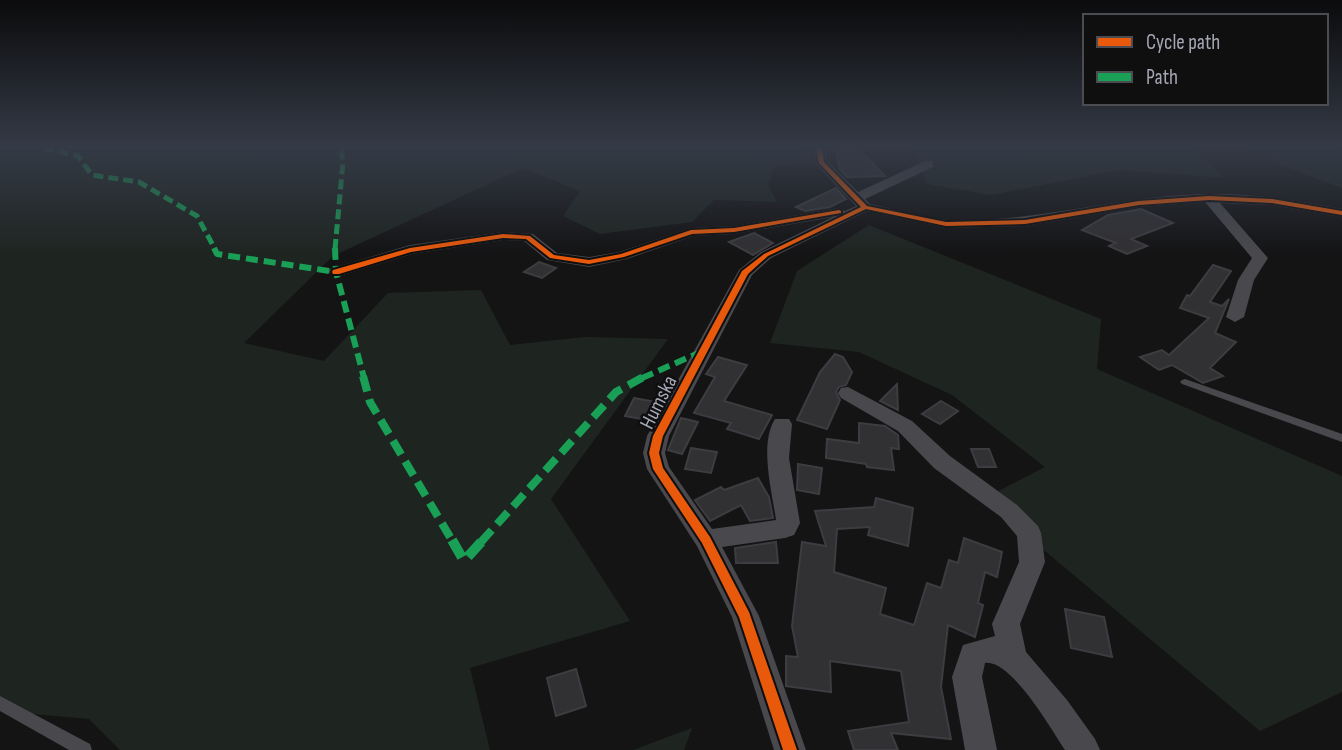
<svg xmlns="http://www.w3.org/2000/svg" width="1342" height="750" font-family="'Sofia Sans Condensed',sans-serif">
  <style>
    .green { fill: #1e2521 }
    .building { fill: #313033; stroke: #3d3d41; stroke-width: 2 }
    .lines { fill: none; stroke-linecap: round; stroke-linejoin: round }
    .lane { fill: #49494d; fill-rule: evenodd }
    .street { fill: #49494d; fill-rule: evenodd }
    .quiet-far3 { stroke: #1a9f57; stroke-width: 5; stroke-dasharray: 10 5; stroke-linecap: butt }
    .quiet-far2 { stroke: #1a9f57; stroke-width: 6; stroke-dasharray: 12 6; stroke-linecap: butt }
    .quiet-far1 { stroke: #1a9f57; stroke-width: 8; stroke-dasharray: 16 8; stroke-linecap: butt }
    .quiet { stroke: #1a9f57; stroke-width: 10; stroke-dasharray: 20 10; stroke-linecap: butt }
    .cycleway-casing { stroke: #0f0f10; stroke-width: 4 }
    .cycleway { fill: #e8590c; fill-rule: evenodd }
    .labels { text-anchor: middle; stroke-width: 5; stroke-linejoin: round; paint-order: stroke }
    .street-label { font-size: 21px; fill: #a6a7b5; stroke: #0f0f10 }
  </style>
  <rect width="100%" height="100%" fill="#141415"/>
  <!-- green -->
  <g class="green">
    <path d="M0 148H805L817 163 774 167 768 185 777 202 714 200 692 222 600 234 563 216 580 191 523 168 333 256 244 343 324 361 388 293 481 290 510 345 585 337 668 339 551 499 630 621 470 668 490 750H120L89 719 0 711Z"/>
    <path d="M914 148H1194L1224 178 1119 170 991 195 927 184Z"/>
    <path d="M1251 148H1342V188L1282 166Z"/>
    <path d="M869 225 1101 319 1097 369 1342 476V692L1260 731 983 499 1045 467 952 395 859 352 770 343 797 271Z"/>
    <path d="M692 728 684 750H633Z"/>
  </g>
  <!-- building -->
  <g class="building">
    <path d="M836 148H858L885 176 847 177 840 170Z"/>
    <path d="M836 188 846 199 830 207 805 211 796 207Z"/>
    <path d="M1141 209 1173 223 1131 239 1147 246 1127 254 1109 246 1116 243 1082 230 1108 215Z"/>
    <path d="M754 233 773 243 753 255 729 242Z"/>
    <path d="M539 262 556 268 542 278 524 272Z"/>
    <path d="M1213 265 1231 271 1210 302 1222 306 1229 299 1215 333 1236 342 1210 368 1223 376 1203 383 1172 365 1159 370 1140 357 1162 350 1169 355 1209 318 1180 308 1187 295 1190 296Z"/>
    <path d="M835 354 843 357 852 372 846 385 839 387 836 392 840 400 827 429 797 420 820 372Z"/>
    <path d="M718 357 747 365 724 401 772 415 759 439 727 429 731 423 694 413 715 377 706 374Z"/>
    <path d="M897 384 898 410 880 401Z"/>
    <path d="M634 398 661 403 652 421 625 416Z"/>
    <path d="M941 401 958 411 940 424 922 414Z"/>
    <path d="M681 418 698 422 682 454 668 450Z"/>
    <path d="M859 423 885 426 898 435 899 449 891 448 894 470 867 467 866 464 826 458 827 439 859 443Z"/>
    <path d="M691 448 717 452 711 473 685 469Z"/>
    <path d="M971 449H989L996 467H978Z"/>
    <path d="M798 464 822 468 819 494 797 490Z"/>
    <path d="M758 478 769 497 773 518 750 521 741 505 710 521 695 500 721 487 724 490Z"/>
    <path d="M876 498 913 508 908 546 868 535 870 527 837 529 834 572 886 588 880 614 914 625 927 583 941 588 949 560 958 563 964 538 1002 552 997 577 985 572 978 603 983 605 975 637 948 625 941 687 951 739 891 733 898 750H854L848 731 909 722 901 671 830 661 831 692 786 686V656L798 657 792 626 802 542 826 546 815 511 874 507Z"/>
    <path d="M776 542 778 563H736L735 548Z"/>
    <path d="M1065 609 1104 617 1112 657 1071 648Z"/>
    <path d="M576 669 586 706 556 716 547 678Z"/>
  </g>
  <g class="lines">
    <!-- lane -->
    <g class="lane">
      <path d="M1185 379 1342 434V442L1182 384 1180 382 1182 380Z"/>
      <path d="M0 696 90 744 92 750H69L0 711Z"/>
    </g>
    <!-- street -->
    <g class="street">
      <path d="M813 148H825L827 161 858 192 925 161H933V167L865 199 870 204C895 209 923 219 948 220 1037 223 1121 195 1209 194 1254 193 1298 201 1342 209V217L1272 205 1220 203 1268 258 1254 280 1244 317 1235 322 1226 317 1238 280 1252 258 1205 202 1139 207 1025 226 946 228 867 211 771 258 752 275 669 436 665 453 669 467 712 529 776 520C772 492 759 444 775 419H789L792 424 789 458 800 523 794 535 785 538 722 547 759 616 806 750H774L732 617 697 546 647 469 643 453 647 436 739 270 761 252 833 217 734 234 693 236 627 259 589 267 547 260 524 241 503 240 412 254 336 277 328 272 330 269 410 245 503 232 533 234 557 253 589 257 619 252 691 228 734 226 838 208 845 211 856 206 817 165Z"/>
      <path d="M848 387 912 421 950 456 1017 505 1038 526 1041 533 1045 562 1020 624 1026 652 1067 700 1095 739 1100 750H1065C1051 729 1011 659 985 663L982 677 997 750H965L952 677 963 645 995 636 992 624 1019 562 1017 536 1001 517 934 468 898 431 841 398 838 393 841 388Z"/>
    </g>
    <!-- quiet-far3 -->
    <g class="quiet-far3">
      <path d="M44 148 78 156 92 175 139 182 197 216 215 249"/>
      <path d="M335 249 343 162 341 148"/>
    </g>
    <!-- quiet-far2 -->
    <g class="quiet-far2">
      <path d="M214 248 217 254 336 272"/>
      <path d="M335 248 336 272 364 378"/>
      <path d="M642 378 703 351"/>
    </g>
    <!-- quiet-far1 -->
    <g class="quiet-far1">
      <path d="M363 376 370 402 453 542"/>
      <path d="M481 542 616 392 645 376"/>
    </g>
    <!-- quiet -->
    <path class="quiet" d="M452 540 464 561 483 540"/>
    <!-- cycleway casing -->
    <g class="cycleway-casing">
      <g id="cycleway">
        <path d="M816 148H822L824 162 867 206 946 222 1025 220 1139 201 1209 196 1272 199 1342 211V215L1272 203 1209 200 1139 205 1025 224 946 226 866 209 768 256 748 274 663 436 659 453 663 468 710 537 749 612 797 750H783L739 617 702 543 653 469 649 453 653 436 742 271 764 254 861 207 819 163Z"/>
        <path d="M839 210 841 211V213L734 232 692 234 624 257 589 264 550 258 526 239 503 238 411 252 339 274H333L332 272 333 270 410 248 503 234 530 236 554 255 589 260 621 254 691 230 734 228Z"/>
      </g>
    </g>
    <!-- cycleway -->
    <use href="#cycleway" class="cycleway"/>
  </g>
  <!-- sky -->
  <linearGradient id="sky" x2="0" y2="1"><stop stop-color="#0b0b0c"/><stop offset="0.58" stop-color="#343a46"/><stop offset="1" stop-color="#343a46" stop-opacity="0"/></linearGradient>
  <rect width="1342" height="253" fill="url(#sky)"/>
  <g class="labels">
    <!-- street labels -->
    <g class="street-label">
      <text transform="translate(658 402) rotate(-63)" y="7">Humska</text>
    </g>
  </g>
  <!-- legend -->
  <rect x="1083" y="14" width="245" height="91" fill="#0f0f10" stroke="#4b4c52" stroke-width="2"/>
  <rect x="1097" y="37" width="35" height="10" fill="#e8590c" stroke="#4b4c52" stroke-width="2"/>
  <text x="1146" y="49" font-size="21" fill="#a6a7b5">Cycle path</text>
  <rect x="1097" y="72" width="35" height="10" fill="#1a9f57" stroke="#4b4c52" stroke-width="2"/>
  <text x="1146" y="84" font-size="21" fill="#a6a7b5">Path</text>
</svg>
